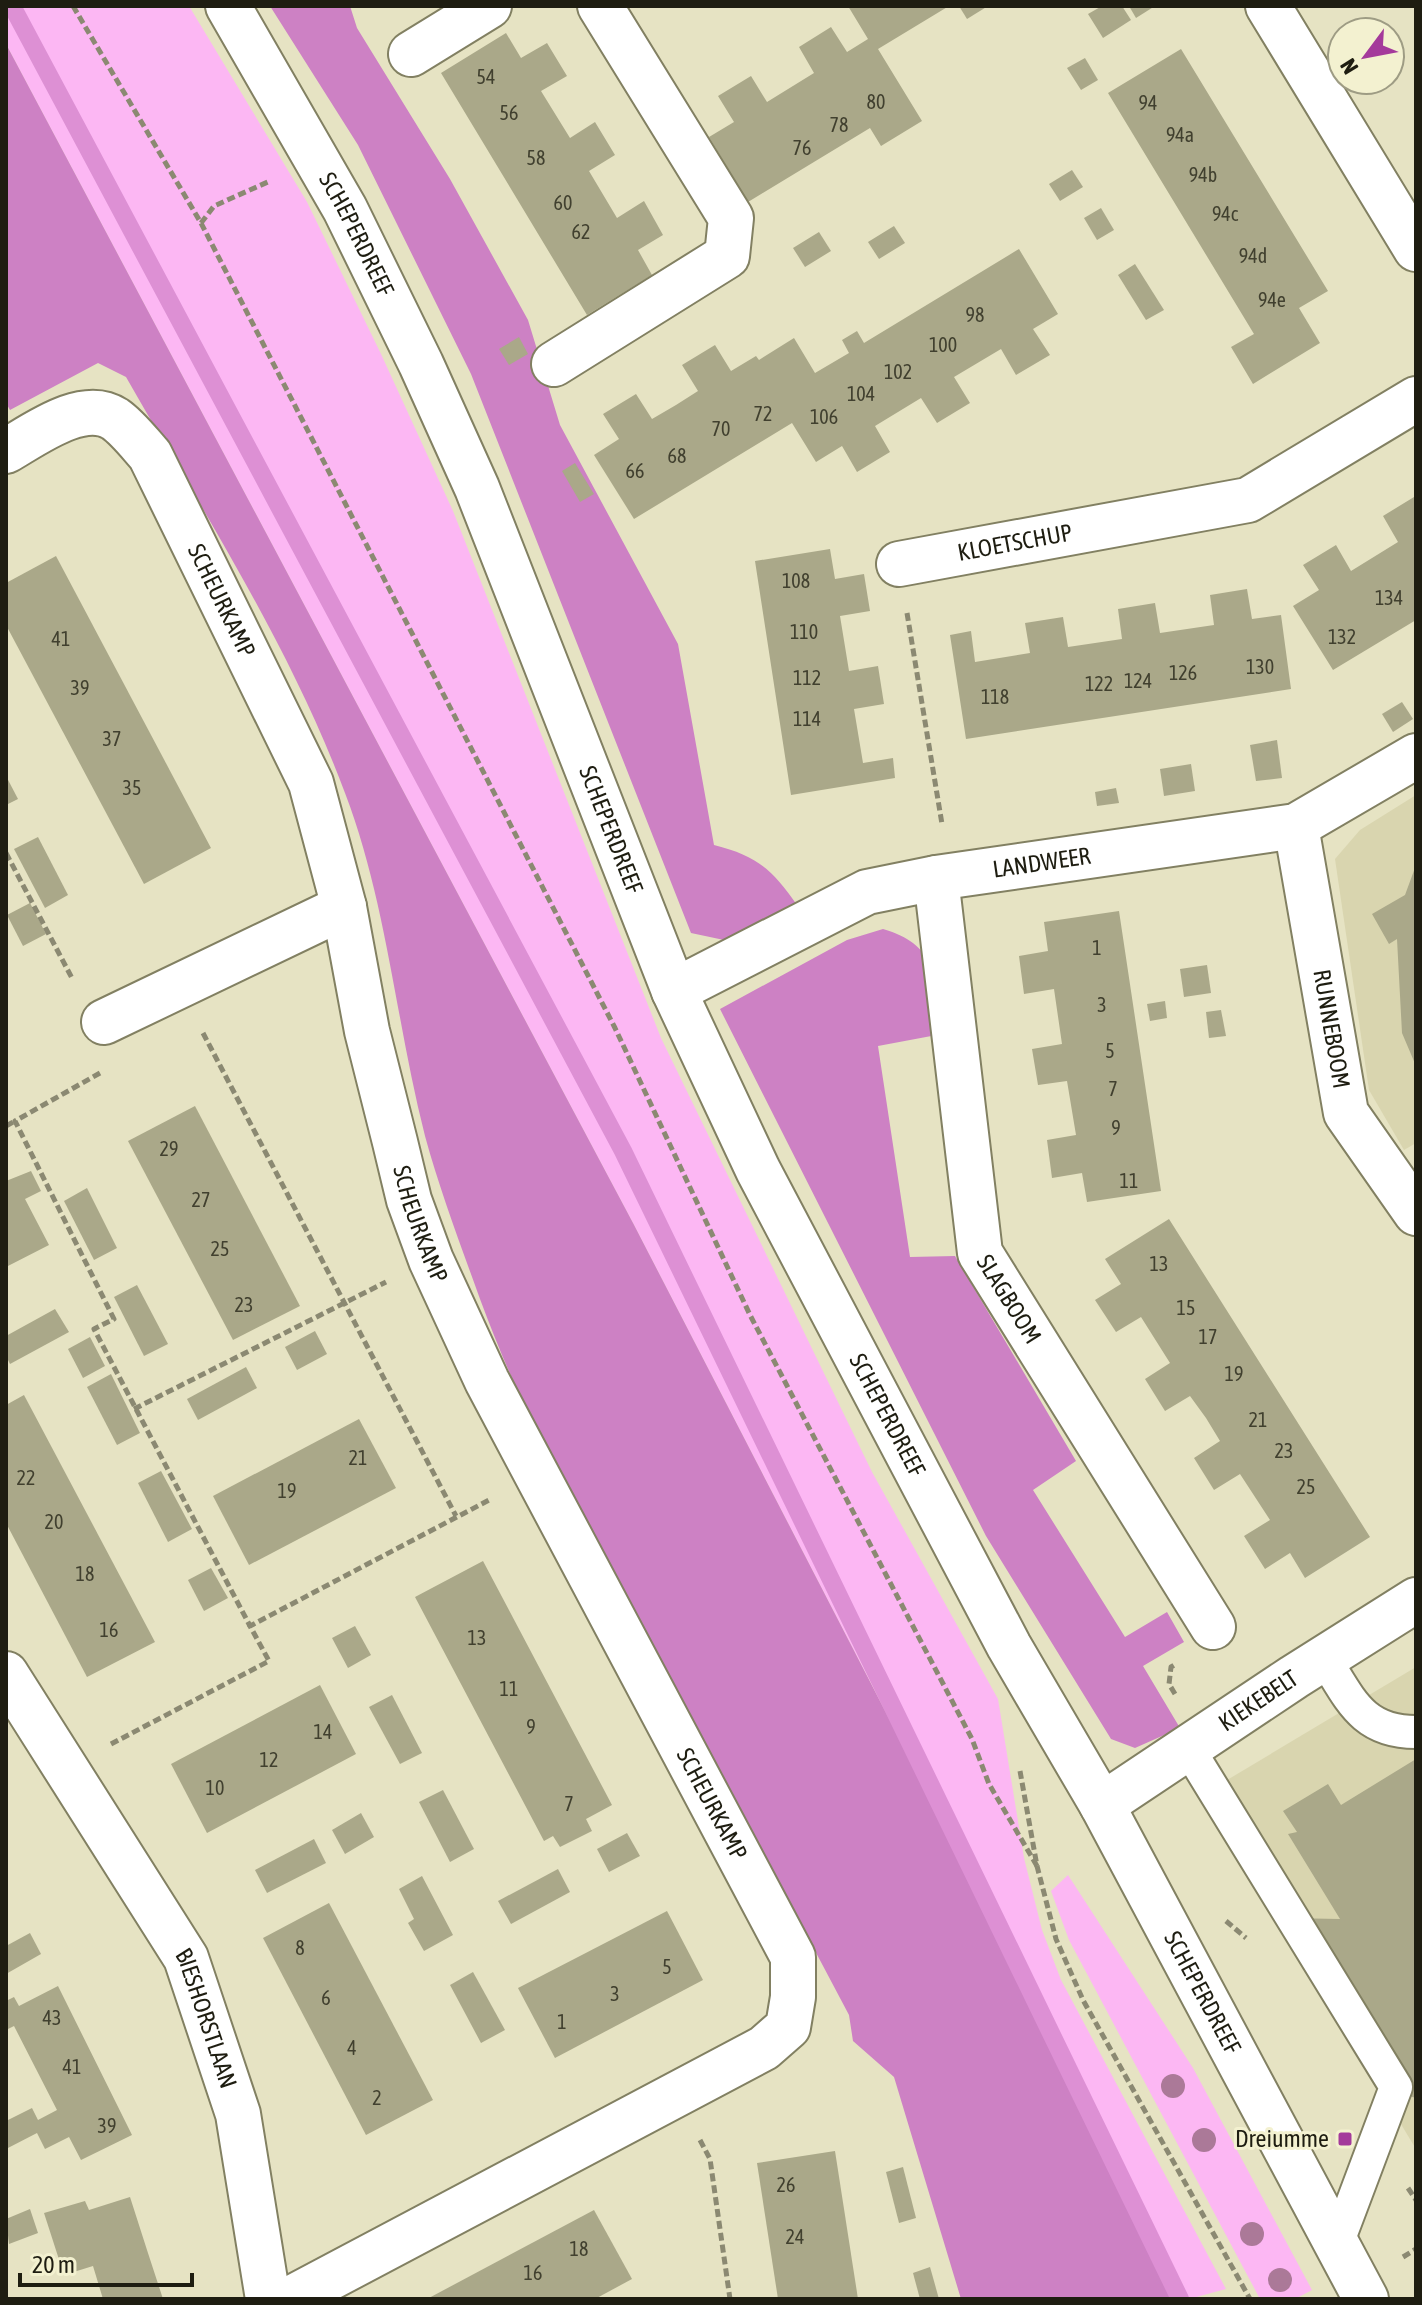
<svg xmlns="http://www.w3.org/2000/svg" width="1422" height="2305" font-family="'Asap Condensed',sans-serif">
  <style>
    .built { fill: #d9d5af }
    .green { fill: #fcb7f3 }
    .forest { fill: #cd81c4 }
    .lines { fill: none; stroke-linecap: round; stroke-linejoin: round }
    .stream { stroke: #dd90d4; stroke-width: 18 }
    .building { fill: #aaa889 }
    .service-casing { stroke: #828062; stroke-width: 36 }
    .minor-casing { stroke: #828062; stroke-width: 48 }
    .path { stroke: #8b8972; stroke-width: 5; stroke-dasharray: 8 4; stroke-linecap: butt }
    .service { stroke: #fff; stroke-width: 32 }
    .minor { stroke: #fff; stroke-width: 44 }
    .tree { fill: #ab7998 }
    .poi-dot { fill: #a43a9b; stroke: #f3f1d0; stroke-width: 3 }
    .labels { text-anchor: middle; stroke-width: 6; stroke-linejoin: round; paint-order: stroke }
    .number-label { font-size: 20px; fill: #41402f }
    .street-label { font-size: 24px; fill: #1e1d11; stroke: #f3f1d0 }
    .poi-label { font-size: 24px; fill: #1e1d11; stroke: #f3f1d0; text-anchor: end }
  </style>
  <rect width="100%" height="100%" fill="#e6e3c3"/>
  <!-- built -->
  <g class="built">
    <path d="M1416 795V1143L1404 1150 1369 1090 1335 859 1360 830Z"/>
    <path d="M1416 1667V2149L1202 1795Z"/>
  </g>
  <!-- green -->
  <g class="green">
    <path d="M6 6H189L307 202 381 354 453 511 661 1038 872 1472 998 1699 1024 1858 1042 1930 1061 1980 1226 2289 1189 2299 633 1223 6 44Z"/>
    <path d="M1068 1875 1193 2068 1312 2290 1295 2299H1260L1069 1940 1051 1891Z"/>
  </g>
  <!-- forest -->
  <g class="forest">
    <path d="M270 6H350L357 28 450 179 528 320 560 425 678 644 714 845C757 856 772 869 797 905L724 940 691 933 471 374 358 145Z"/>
    <path d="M6 44 633 1223 1189 2299H961L894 2077 853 2041 849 2015C791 1905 733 1797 673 1688 603 1562 530 1435 480 1299 461 1246 440 1191 425 1136 396 1023 387 903 345 793 290 646 203 512 126 377L98 363 10 410 6 403Z"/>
    <path d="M883 929C942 946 933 982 942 1034L878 1046 910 1257 955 1256 1076 1461 1033 1490 1125 1637 1167 1612 1184 1642 1143 1666 1180 1728 1135 1748 1111 1739 986 1536 720 1009 847 940Z"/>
  </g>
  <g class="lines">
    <!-- stream -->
    <path class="stream" d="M12 6 623 1151 1180 2299"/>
  </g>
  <!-- building -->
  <g class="building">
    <path d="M848 6H949L878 49 922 121 881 146 870 128 748 202 709 137 734 122 718 96 751 76 767 102 814 73 799 47 831 27 847 52 868 39Z"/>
    <path d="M959 6H988L967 19Z"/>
    <path d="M1102 6H1122L1131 20 1103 38 1088 14Z"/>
    <path d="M1129 6H1155L1136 18Z"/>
    <path d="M506 33 521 58 547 43 567 76 541 91 570 138 595 122 615 155 589 171 617 218 644 201 663 235 638 250 652 275 587 315 441 73Z"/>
    <path d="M1181 49 1328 291 1299 308 1320 343 1253 384 1231 347 1254 334 1108 93Z"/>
    <path d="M1085 58 1098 80 1081 90 1067 68Z"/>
    <path d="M1072 170 1083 187 1060 201 1049 184Z"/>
    <path d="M1101 208 1114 230 1097 240 1084 218Z"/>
    <path d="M894 226 905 243 879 259 868 242Z"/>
    <path d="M819 232 831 251 805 267 793 248Z"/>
    <path d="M1019 249 1058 314 1033 329 1050 355 1016 375 1001 349 954 377 970 403 937 423 921 398 875 426 890 452 857 472 842 446 816 462 792 423 634 519 594 455 619 439 603 414 636 394 652 419 676 405 698 391 682 365 715 345 731 371 756 356 759 360 794 338 815 373 849 353 842 340 857 331 864 343Z"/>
    <path d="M1135 264 1164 310 1146 320 1118 275Z"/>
    <path d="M519 337 528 354 509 365 499 349Z"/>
    <path d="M575 463 594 494 580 502 562 471Z"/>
    <path d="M1414 497 1416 620 1333 670 1293 606 1319 590 1303 565 1336 545 1351 571 1398 542 1383 516Z"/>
    <path d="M830 549 835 579 864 574 870 611 840 616 849 671 878 666 884 704 854 709 863 763 893 758 895 778 791 795 755 561Z"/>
    <path d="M56 556 211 848 144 884 6 625V583Z"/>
    <path d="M1247 589 1252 619 1281 615 1291 689 966 739 950 635 971 631 975 662 1030 653 1025 623 1063 617 1068 647 1122 639 1118 609 1155 603 1160 633 1214 625 1210 595Z"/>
    <path d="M1402 702 1413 719 1393 732 1382 714Z"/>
    <path d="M1277 740 1282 778 1256 781 1250 745Z"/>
    <path d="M1191 764 1195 791 1164 796 1160 769Z"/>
    <path d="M6 776 18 799 6 805Z"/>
    <path d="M1116 788 1119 803 1097 806 1095 792Z"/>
    <path d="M38 837 68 895 45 908 14 849Z"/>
    <path d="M1416 865V1066L1402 1033 1397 939 1389 944 1372 914 1405 895Z"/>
    <path d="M30 903 46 934 23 946 7 915Z"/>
    <path d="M1119 911 1161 1191 1087 1202 1082 1173 1052 1178 1047 1140 1076 1135 1067 1081 1038 1085 1032 1049 1062 1044 1054 989 1024 994 1019 956 1048 951 1044 922Z"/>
    <path d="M1207 965 1211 993 1184 997 1180 969Z"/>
    <path d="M1165 1001 1167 1018 1150 1021 1147 1004Z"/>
    <path d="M1221 1010 1226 1036 1209 1038 1206 1012Z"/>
    <path d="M195 1106 300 1306 233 1340 128 1141Z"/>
    <path d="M31 1171 41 1191 25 1199 49 1245 6 1267V1181Z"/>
    <path d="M87 1188 117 1248 94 1260 64 1201Z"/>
    <path d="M1169 1219 1370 1537 1305 1578 1290 1553 1265 1569 1244 1536 1270 1520 1240 1474 1214 1490 1194 1458 1220 1441 1206 1418 1190 1396 1165 1411 1145 1379 1170 1363 1141 1317 1116 1332 1095 1300 1121 1284 1105 1259Z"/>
    <path d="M137 1285 168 1344 144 1356 114 1297Z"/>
    <path d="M55 1309 69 1332 10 1364 6 1356V1336Z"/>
    <path d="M315 1331 327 1354 297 1370 285 1347Z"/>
    <path d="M90 1337 105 1366 83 1378 68 1349Z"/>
    <path d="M246 1367 257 1388 198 1420 187 1399Z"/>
    <path d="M111 1374 140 1433 117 1445 87 1387Z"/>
    <path d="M24 1395 155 1642 87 1677 6 1523V1405Z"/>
    <path d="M359 1419 396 1488 249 1565 213 1496Z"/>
    <path d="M161 1471 192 1529 168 1542 138 1483Z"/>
    <path d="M483 1561 612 1805 586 1819 592 1831 560 1847 553 1836 544 1841 415 1597Z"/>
    <path d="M211 1568 228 1598 204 1611 188 1580Z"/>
    <path d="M355 1626 371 1655 348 1668 332 1638Z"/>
    <path d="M320 1685 356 1754 207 1833 171 1764Z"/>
    <path d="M392 1695 422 1753 400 1764 369 1707Z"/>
    <path d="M1416 1759V2098L1406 2095 1286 1918 1340 1919 1288 1834 1297 1832 1283 1811 1328 1784 1341 1805Z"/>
    <path d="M443 1790 474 1849 450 1862 419 1802Z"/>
    <path d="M361 1813 374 1837 345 1854 332 1830Z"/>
    <path d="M627 1833 640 1856 609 1872 597 1849Z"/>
    <path d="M314 1839 326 1863 267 1893 255 1870Z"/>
    <path d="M558 1869 570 1892 511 1924 498 1901Z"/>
    <path d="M422 1876 453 1935 424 1951 408 1923 414 1919 399 1889Z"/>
    <path d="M329 1903 433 2100 366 2135 263 1938Z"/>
    <path d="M667 1911 703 1980 555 2058 518 1988Z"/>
    <path d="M30 1933 41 1954 6 1974V1946Z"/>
    <path d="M473 1972 505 2030 481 2043 450 1985Z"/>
    <path d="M58 1986 132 2135 81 2160 69 2137 45 2149 37 2133 6 2149V2121L32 2108 38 2120 57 2110 14 2026 6 2030V2001L14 1997 19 2006Z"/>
    <path d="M835 2151 858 2299H778L757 2163Z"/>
    <path d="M903 2167 916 2218 899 2223 886 2172Z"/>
    <path d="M130 2197 147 2250 163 2299H103L93 2266 64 2275 44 2213 85 2201 89 2210Z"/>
    <path d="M30 2209 38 2233 9 2244 6 2219Z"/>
    <path d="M594 2210 632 2279 595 2299H427Z"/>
    <path d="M930 2267 939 2299H920L913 2273Z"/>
  </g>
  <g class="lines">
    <!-- service casing -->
    <g class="service-casing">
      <g id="service">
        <path d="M1324 1658C1350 1698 1361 1732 1416 1732"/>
        <path d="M1188 1748 1396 2087 1337 2244"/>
      </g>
    </g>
    <!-- minor casing -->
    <g class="minor-casing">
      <g id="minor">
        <path id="s1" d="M228 6 345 209 421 364 477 488 674 991 758 1170 1009 1646 1102 1805 1366 2299"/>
        <path d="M1268 6 1416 249"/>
        <path d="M411 54 489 6"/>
        <path d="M554 364 727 256 731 218 600 6"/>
        <path id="s2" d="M6 451C34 435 83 398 115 419 128 428 140 444 150 455L311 783 344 907 367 1031 395 1142 409 1200 431 1260 487 1381 793 1957V1997L788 2027 764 2048 290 2299"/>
        <path id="s3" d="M899 564 1248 500 1416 399"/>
        <path id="s4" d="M1296 826 1346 1113 1416 1213"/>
        <path id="s5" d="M936 878 980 1253 1213 1627"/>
        <path id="s6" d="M674 991 867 892 936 878 1296 826 1416 756"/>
        <path d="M104 1022 344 907"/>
        <path id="s7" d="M6 1674 186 1958 238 2114 268 2299"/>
        <path id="s8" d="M1102 1805 1294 1677 1416 1600"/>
      </g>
    </g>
    <!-- path -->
    <g class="path">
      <path d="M73 6 201 223 615 1028 750 1315 972 1739 989 1784 1037 1866"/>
      <path d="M201 223 214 206 270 181"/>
      <path d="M907 613 942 824"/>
      <path d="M6 853 73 980"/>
      <path d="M203 1033 456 1516"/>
      <path d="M100 1073 15 1121 114 1319 94 1329 250 1626"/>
      <path d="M6 1126 15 1121"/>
      <path d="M134 1409 386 1282"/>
      <path d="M1175 1694 1169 1684 1171 1667 1176 1664"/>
      <path d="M111 1744 269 1661 250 1626 491 1499"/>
      <path d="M1020 1771 1037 1866 1056 1939 1083 2000 1250 2299"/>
      <path d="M1226 1921 1246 1938"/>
      <path d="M700 2140 710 2159 730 2299"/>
      <path d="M1408 2188 1416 2200"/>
      <path d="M1403 2257 1416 2249"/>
    </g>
    <!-- service -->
    <use href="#service" class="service"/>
    <!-- minor -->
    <use href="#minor" class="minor"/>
  </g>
  <!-- trees -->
  <g class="tree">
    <circle cx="1173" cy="2086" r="12"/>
    <circle cx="1204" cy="2140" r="12"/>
    <circle cx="1252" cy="2234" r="12"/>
    <circle cx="1280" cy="2280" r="12"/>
  </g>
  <!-- markers -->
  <rect class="poi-dot" x="1337" y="2131" width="16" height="16" rx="4"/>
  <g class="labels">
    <!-- number labels -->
    <g class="number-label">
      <text x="486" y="84">54</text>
      <text x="876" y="109">80</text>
      <text x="1148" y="110">94</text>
      <text x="509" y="120">56</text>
      <text x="839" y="132">78</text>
      <text x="1180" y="142">94a</text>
      <text x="802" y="155">76</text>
      <text x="536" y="165">58</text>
      <text x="1203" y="182">94b</text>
      <text x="563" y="210">60</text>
      <text x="1225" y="221">94c</text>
      <text x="581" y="239">62</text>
      <text x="1253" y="263">94d</text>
      <text x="1272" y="307">94e</text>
      <text x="975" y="322">98</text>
      <text x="943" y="352">100</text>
      <text x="898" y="379">102</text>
      <text x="861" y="401">104</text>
      <text x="763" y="421">72</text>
      <text x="824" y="424">106</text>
      <text x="721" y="436">70</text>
      <text x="677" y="463">68</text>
      <text x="635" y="478">66</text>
      <text x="796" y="588">108</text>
      <text x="1389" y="605">134</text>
      <text x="804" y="639">110</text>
      <text x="1342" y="644">132</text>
      <text x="61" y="646">41</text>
      <text x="1260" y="674">130</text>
      <text x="1183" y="680">126</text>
      <text x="807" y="685">112</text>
      <text x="1138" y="688">124</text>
      <text x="1099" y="691">122</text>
      <text x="80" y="695">39</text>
      <text x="995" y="704">118</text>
      <text x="807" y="726">114</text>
      <text x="112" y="746">37</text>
      <text x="132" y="795">35</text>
      <text x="1097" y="955">1</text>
      <text x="1102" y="1012">3</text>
      <text x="1110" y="1058">5</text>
      <text x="1113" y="1096">7</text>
      <text x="1116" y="1135">9</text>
      <text x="169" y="1156">29</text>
      <text x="1129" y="1188">11</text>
      <text x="201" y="1207">27</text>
      <text x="220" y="1256">25</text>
      <text x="1159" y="1271">13</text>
      <text x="244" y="1312">23</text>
      <text x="1186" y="1315">15</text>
      <text x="1208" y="1344">17</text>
      <text x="1234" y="1381">19</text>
      <text x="1258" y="1427">21</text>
      <text x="1284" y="1458">23</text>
      <text x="358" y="1465">21</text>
      <text x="26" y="1485">22</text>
      <text x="1306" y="1494">25</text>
      <text x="287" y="1498">19</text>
      <text x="54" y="1529">20</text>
      <text x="85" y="1581">18</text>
      <text x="109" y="1637">16</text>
      <text x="477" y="1645">13</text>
      <text x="509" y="1696">11</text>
      <text x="531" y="1734">9</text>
      <text x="323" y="1739">14</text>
      <text x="269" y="1767">12</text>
      <text x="215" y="1795">10</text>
      <text x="569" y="1811">7</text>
      <text x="300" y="1955">8</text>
      <text x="667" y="1974">5</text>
      <text x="615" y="2001">3</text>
      <text x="326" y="2005">6</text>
      <text x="52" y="2025">43</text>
      <text x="562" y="2029">1</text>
      <text x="352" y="2055">4</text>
      <text x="72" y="2074">41</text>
      <text x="377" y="2105">2</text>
      <text x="107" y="2133">39</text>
      <text x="786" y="2192">26</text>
      <text x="795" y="2244">24</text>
      <text x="579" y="2256">18</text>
      <text x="533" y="2280">16</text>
    </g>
    <!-- street labels -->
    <g class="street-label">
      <text dy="8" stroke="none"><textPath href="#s1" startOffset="262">SCHEPERDREEF</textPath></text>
      <text dy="8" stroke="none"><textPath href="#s3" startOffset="118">KLOETSCHUP</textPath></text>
      <text dy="8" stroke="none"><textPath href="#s2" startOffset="332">SCHEURKAMP</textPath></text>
      <text dy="8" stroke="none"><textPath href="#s1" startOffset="910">SCHEPERDREEF</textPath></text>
      <text dy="8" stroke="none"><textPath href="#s6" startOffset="394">LANDWEER</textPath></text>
      <text dy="8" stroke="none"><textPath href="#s4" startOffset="206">RUNNEBOOM</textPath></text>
      <text dy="8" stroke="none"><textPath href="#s2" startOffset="990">SCHEURKAMP</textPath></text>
      <text dy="8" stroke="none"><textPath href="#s5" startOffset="432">SLAGBOOM</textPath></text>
      <text dy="8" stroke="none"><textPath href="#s1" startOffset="1558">SCHEPERDREEF</textPath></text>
      <text dy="8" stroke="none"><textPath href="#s8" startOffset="188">KIEKEBELT</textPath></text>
      <text dy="8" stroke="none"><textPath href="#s2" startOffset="1640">SCHEURKAMP</textPath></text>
      <text dy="8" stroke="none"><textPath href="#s1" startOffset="2216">SCHEPERDREEF</textPath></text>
      <text dy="8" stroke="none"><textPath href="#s7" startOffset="400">BIESHORSTLAAN</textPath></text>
    </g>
    <!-- poi labels -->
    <g class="poi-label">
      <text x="1329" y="2147">Dreiumme</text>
    </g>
  </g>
  <!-- border -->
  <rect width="1422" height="2305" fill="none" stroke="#1e1d11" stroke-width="16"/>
  <!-- north arrow -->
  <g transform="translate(1366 56) rotate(238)"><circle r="38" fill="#f3f1d0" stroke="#9e9c84" stroke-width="2"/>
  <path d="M0-6L14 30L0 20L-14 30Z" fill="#a43a9b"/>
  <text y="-12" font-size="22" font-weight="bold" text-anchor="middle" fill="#1e1d11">N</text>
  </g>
  <!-- scale -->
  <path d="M20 2273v12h172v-12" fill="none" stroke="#1e1d11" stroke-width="4"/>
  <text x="32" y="2273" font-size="24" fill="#1e1d11" stroke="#f3f1d0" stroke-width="6" paint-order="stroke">20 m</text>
</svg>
